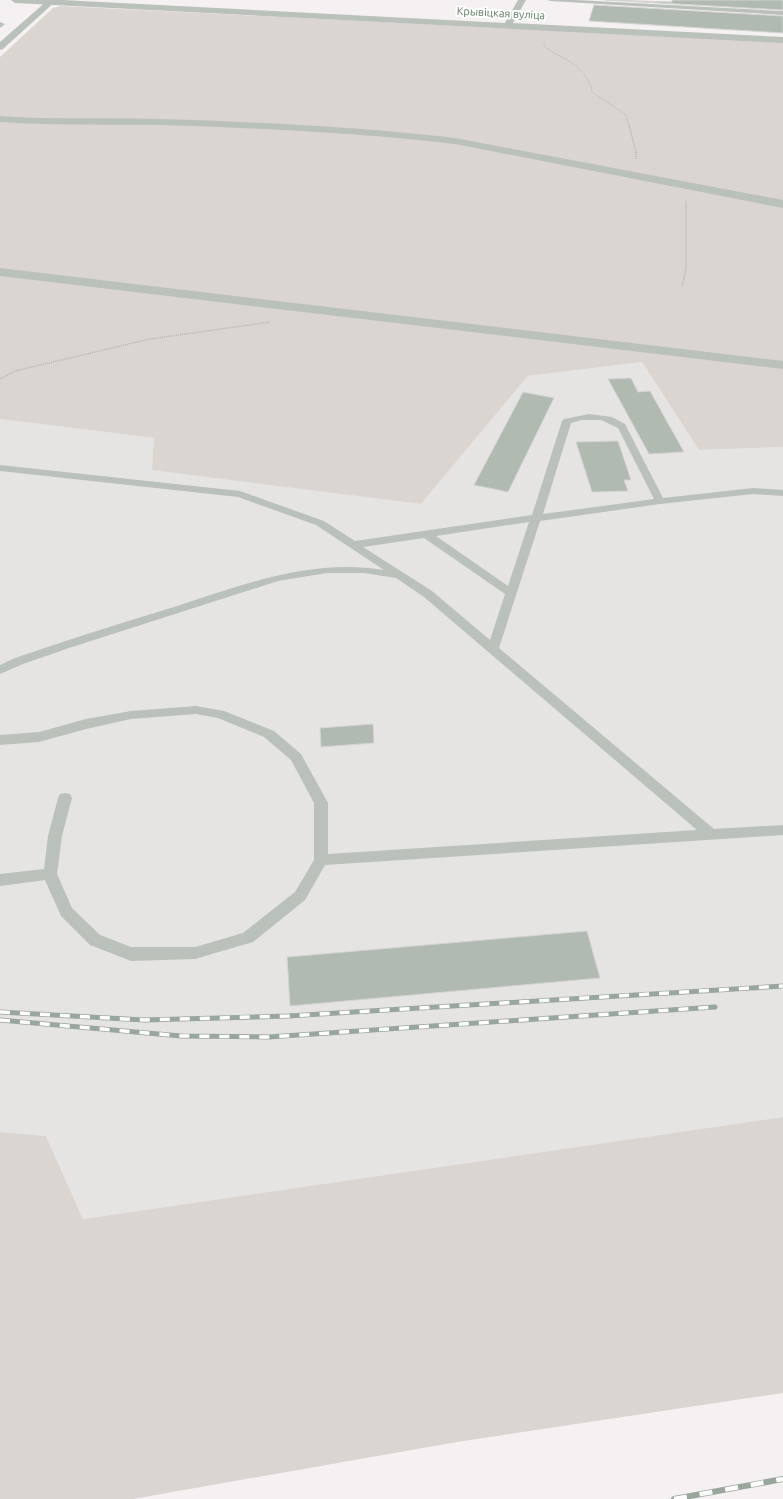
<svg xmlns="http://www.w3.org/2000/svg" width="783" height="1499" font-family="Ubuntu,sans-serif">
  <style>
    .built { fill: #e5e4e3 }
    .green { fill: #dbd5d2 }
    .building { fill: #b0bab1; stroke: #d6d3d4 }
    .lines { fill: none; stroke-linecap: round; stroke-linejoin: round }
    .path-far1 { stroke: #b2b8b2; stroke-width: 1; stroke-dasharray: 1 1; stroke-linecap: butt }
    .path { stroke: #b2b8b2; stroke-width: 1.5; stroke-dasharray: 1 1; stroke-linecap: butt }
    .service { fill: #b9c1ba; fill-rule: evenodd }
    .minor { fill: #b9c1ba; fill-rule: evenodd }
    .tertiary { fill: #b9c1ba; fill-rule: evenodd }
    .rail-far1-casing { stroke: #99a69b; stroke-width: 5 }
    .rail-casing { stroke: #99a69b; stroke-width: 6 }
    .rail-far1 { stroke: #fff; stroke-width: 3.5; stroke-dasharray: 10; stroke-linecap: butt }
    .rail { stroke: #fff; stroke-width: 4.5; stroke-dasharray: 13; stroke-linecap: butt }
    .labels { text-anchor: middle; stroke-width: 4; stroke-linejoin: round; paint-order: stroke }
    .far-street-label { font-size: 11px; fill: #607b64; stroke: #fff }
  </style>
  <rect width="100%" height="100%" fill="#f5f1f2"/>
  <!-- built -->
  <path class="built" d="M642 362 699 450 783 447V1117L83 1219 46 1136 0 1132V419L155 438 152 469 421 504 528 376Z"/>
  <!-- green -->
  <g class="green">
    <path d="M61 6 783 42V447L699 450 642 362 528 376 421 504 152 470 154 438 0 419V57L53 8Z"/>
    <path d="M783 1117V1393L457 1442 133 1499H0V1132L46 1136 83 1219Z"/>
  </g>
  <!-- building -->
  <g class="building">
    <path d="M605 0 672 2V0H783V10Z"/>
    <path d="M594 5 783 16V33L589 21Z"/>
    <path d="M631 378 638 392 650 391 684 452 649 454 608 379Z"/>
    <path d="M523 392 554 398 508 492 474 485Z"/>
    <path d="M618 441 631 480H624L628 491 592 492 576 442Z"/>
    <path d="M373 724 374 743 321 747 320 728Z"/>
    <path d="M587 931 600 978 290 1006 287 957Z"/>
  </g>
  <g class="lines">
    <!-- path-far1 -->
    <path class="path-far1" d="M544 42V46C565 62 586 63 592 92L626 115 629 126"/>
    <!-- path -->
    <g class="path">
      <path d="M629 125 636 152V160"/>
      <path d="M682 286 686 269V201"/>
      <path d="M0 379 15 371 150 339 270 322"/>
    </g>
    <!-- service -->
    <g class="service">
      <path d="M548 0H577L783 11V15L550 1Z"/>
      <path d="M589 414 612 417 625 424 663 498 753 488 783 490V496L753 494 660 504 540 521 499 648 714 829 783 825V835L325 865 305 900 253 942 195 959 131 961 126 959 90 945 61 916 45 880 0 886V874L44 869 48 836 58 798 60 794 65 793 70 794 72 798 62 836 57 874 72 908 100 935 131 947H195L243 933 295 892 314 860V803L291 760 264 737 218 718 196 714 131 719 86 729 39 742 0 745V735L39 732 86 719 131 711 196 706 224 711 274 731 301 754 328 803V854L697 830 424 597 396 578 364 573H327L278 581 69 648 23 664 0 674V665L15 658C67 640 121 623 174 607 242 585 311 558 384 570L316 525 238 497 0 471V465L240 491 324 521 355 541 532 515 562 421 564 419ZM582 420H601L618 428 654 499 543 514 571 423ZM529 522 508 586 436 536ZM424 538 505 594 490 640 432 591 363 547Z"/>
    </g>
    <!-- minor -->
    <g class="minor">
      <path d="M11 0H63L505 23 518 0H526L513 23 783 37V43L15 3Z"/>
      <path d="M0 22 5 24 0 28Z"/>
      <path d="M0 116C54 120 107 117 161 119 259 122 358 127 455 138L783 200V208L455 144C358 133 259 128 161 125 107 124 54 126 0 122Z"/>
    </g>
    <!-- tertiary -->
    <g class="tertiary">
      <path d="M48 0H57L3 49 0 50V42Z"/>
      <path d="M0 268 783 361V369L0 276Z"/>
    </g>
    <!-- rail-far1 casing -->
    <g class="rail-far1-casing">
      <g id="rail-far1">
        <path d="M0 1012 144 1020 288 1016 783 986"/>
        <path d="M0 1020 181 1036 269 1037 715 1007"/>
      </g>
    </g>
    <!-- rail casing -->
    <g class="rail-casing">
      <path id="rail" d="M674 1499 783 1479"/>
    </g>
    <!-- rail-far1 -->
    <use href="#rail-far1" class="rail-far1"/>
    <!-- rail -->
    <use href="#rail" class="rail"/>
  </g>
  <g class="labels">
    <!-- far-street labels -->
    <g class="far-street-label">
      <text transform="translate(501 13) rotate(3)" y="4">Крывіцкая вуліца</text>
    </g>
  </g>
</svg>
